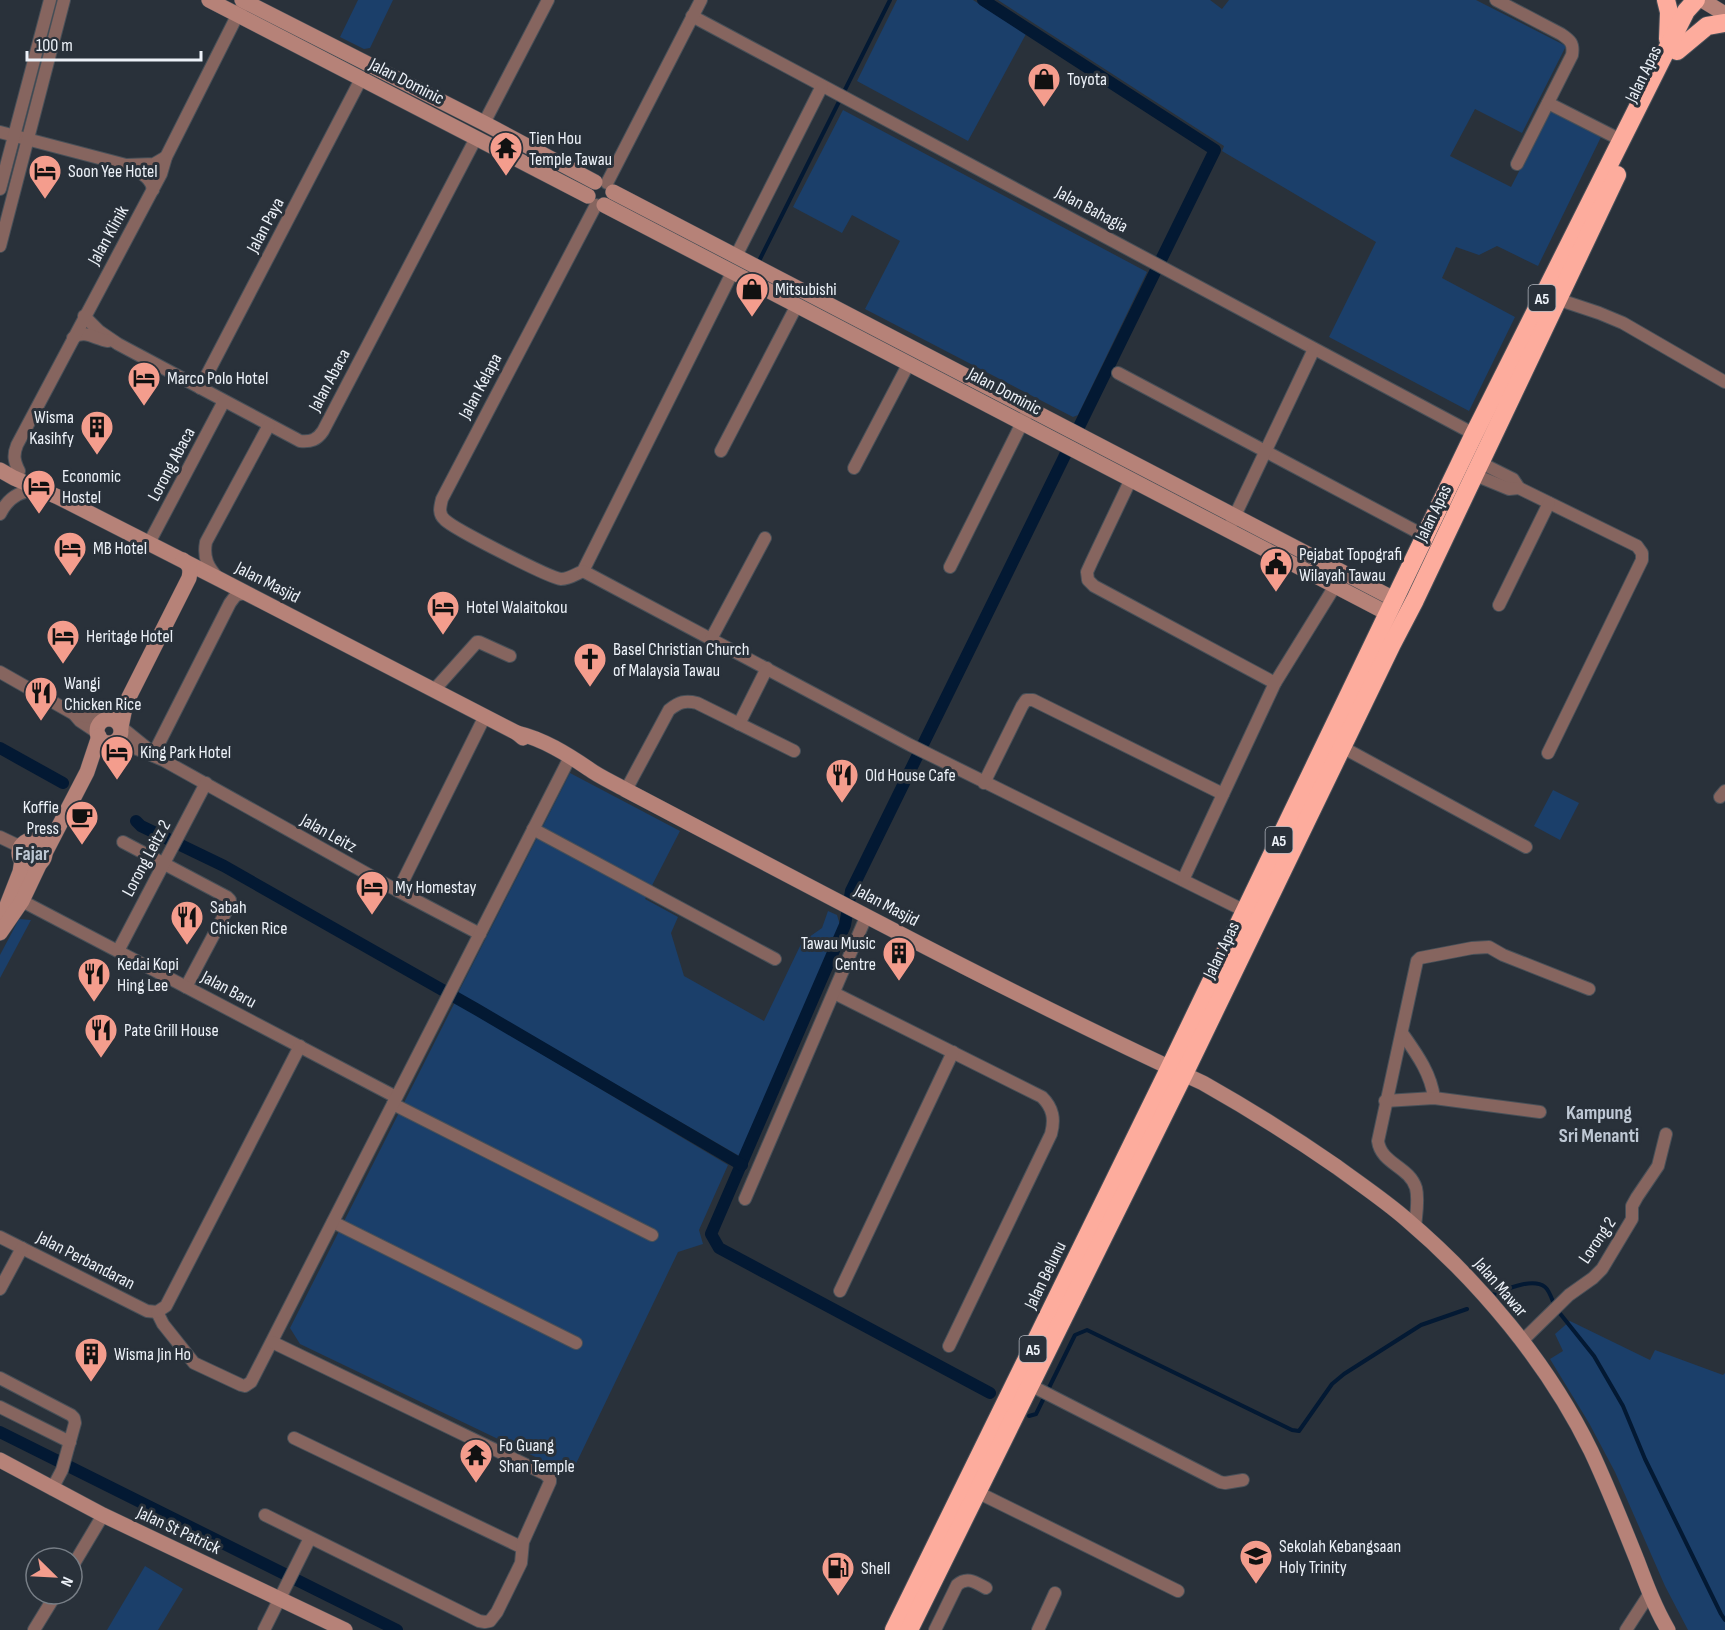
<svg xmlns="http://www.w3.org/2000/svg" width="1725" height="1630" font-family="'Sofia Sans Condensed',sans-serif">
  <style>
    .green { fill: #1b3f6a }
    .lines { fill: none; stroke-linecap: round; stroke-linejoin: round }
    .stream { stroke: #031933; stroke-width: 4 }
    .canal { stroke: #031933; stroke-width: 12 }
    .street-casing { stroke: #485058; stroke-width: 14 }
    .secondary-casing { stroke: #485058; stroke-width: 16 }
    .highway-casing { stroke: #485058; stroke-width: 20 }
    .street { stroke: #86655f; stroke-width: 12 }
    .secondary { stroke: #b68278; stroke-width: 15 }
    .highway { stroke: #fdac9d; stroke-width: 18 }
    .labels { text-anchor: middle; stroke-width: 6; stroke-linejoin: round; paint-order: stroke }
    .shield { fill: #29313a; stroke: #b2b7bf; stroke-width: 1.5 }
    .shield-label { font-size: 16px; font-weight: bold; fill: #ecf1f8 }
    .street-label { font-size: 18px; fill: #ecf1f8; stroke: #29313a }
    .poi-label { font-size: 18px; fill: #ecf1f8; stroke: #29313a; text-anchor: start }
    .neighbourhood-label { font-size: 20px; font-weight: bold; fill: #bec8d4; stroke: #29313a }
  </style>
  <rect width="100%" height="100%" fill="#29313a"/>
  <!-- green -->
  <g class="green">
    <path d="M358 0H393L370 48 364 49 340 37Z"/>
    <path d="M897 0H973L1026 34 968 141 857 81Z"/>
    <path d="M998 0H1210L1222 9 1229 0H1476L1566 46 1522 133 1475 109 1450 156 1511 187 1550 111 1601 137 1538 266 1497 246 1479 255 1456 247 1442 278 1515 317 1469 411 1329 337 1376 242 1222 151 1224 146Z"/>
    <path d="M843 110 1147 272 1078 415 1073 417 865 309 900 241 852 215 842 233 793 207Z"/>
    <path d="M570 773 680 831 645 899 678 917 671 933 684 976 764 1021 802 942 822 928 828 911 837 915 840 925 741 1157 458 993Z"/>
    <path d="M1553 790 1579 803 1560 840 1534 826Z"/>
    <path d="M19 919 31 920 0 978V955Z"/>
    <path d="M455 1002 728 1165 699 1230 703 1244 678 1252 571 1474 300 1344 290 1328Z"/>
    <path d="M1570 1321 1650 1360 1655 1350 1723 1375 1725 1373V1630H1688L1665 1586 1615 1472 1589 1423 1550 1359 1563 1351 1555 1334Z"/>
    <path d="M145 1566 183 1589 158 1630H107Z"/>
  </g>
  <g class="lines">
    <!-- stream -->
    <g class="stream">
      <path d="M760 259 890 0"/>
      <path d="M1492 1295C1505 1290 1532 1277 1545 1287 1549 1290 1552 1299 1554 1304"/>
      <path d="M1558 1311 1594 1356 1623 1406 1645 1459 1721 1614 1725 1620"/>
      <path d="M1029 1416 1036 1414 1075 1335 1087 1330 1292 1430 1299 1431 1332 1384 1344 1374 1421 1325 1467 1309"/>
    </g>
    <!-- canal -->
    <g class="canal">
      <path d="M983 0 1215 150 851 891 845 925 711 1234 719 1248 990 1393"/>
      <path d="M0 748 63 783"/>
      <path d="M136 821 141 826 224 866 476 1009 742 1165"/>
      <path d="M0 1432 397 1630"/>
    </g>
    <!-- street casing -->
    <g class="street-casing">
      <g id="street">
        <path d="M1496 0 1561 34C1570 40 1574 43 1572 55L1517 164"/>
        <path d="M692 16 1474 434"/>
        <path d="M1548 103 1621 140"/>
        <path d="M484 123 548 0"/>
        <path d="M0 132 126 165 154 164 166 157"/>
        <path d="M127 166C138 172 151 176 153 190"/>
        <path d="M607 183 701 0"/>
        <path d="M0 189 50 0"/>
        <path d="M596 205 442 499C440 507 438 514 445 520 454 529 550 578 561 579 569 579 576 574 583 571L733 271"/>
        <path d="M0 246 64 0"/>
        <path d="M736 256 822 86"/>
        <path d="M1557 299 1599 313 1623 323 1725 382"/>
        <path d="M84 316 99 331 118 344 300 441C311 442 317 440 323 431L476 138"/>
        <path d="M73 338C84 329 95 339 108 341"/>
        <path d="M1118 373 1425 536"/>
        <path d="M200 388 361 79"/>
        <path d="M721 451 797 305"/>
        <path d="M1481 463 1513 479 1519 488 1637 546 1642 553V560L1548 753"/>
        <path d="M854 468 909 363"/>
        <path d="M19 471C14 461 13 455 17 445L161 174 166 157 241 8"/>
        <path d="M1475 475 1509 489 1519 488"/>
        <path d="M1131 479 1092 561 1087 572 1088 580 1094 586 1275 683"/>
        <path d="M0 514C8 498 21 489 40 491"/>
        <path d="M1231 524 1314 349"/>
        <path d="M149 543 224 401"/>
        <path d="M950 567 1026 415"/>
        <path d="M583 571 910 745 1245 911"/>
        <path d="M218 578C208 567 203 558 206 542L269 425"/>
        <path d="M1499 605 1549 503"/>
        <path d="M711 639 765 538"/>
        <path d="M0 672 74 714 80 721 98 733"/>
        <path d="M434 690 477 642H479L510 656"/>
        <path d="M74 714 105 720"/>
        <path d="M739 724 767 668"/>
        <path d="M121 727 148 749"/>
        <path d="M116 740 163 760 398 891 480 934"/>
        <path d="M1342 747 1526 847"/>
        <path d="M154 753 230 603 236 595 246 593"/>
        <path d="M984 783 1022 706 1026 700H1033L1223 794"/>
        <path d="M626 790 669 710C679 702 685 700 697 703L794 751"/>
        <path d="M1720 797 1725 791"/>
        <path d="M533 829 775 959"/>
        <path d="M0 837 21 847"/>
        <path d="M123 842 227 897 230 900 229 906 186 987"/>
        <path d="M1183 880 1275 683 1335 586"/>
        <path d="M398 891 485 716"/>
        <path d="M22 901 396 1097"/>
        <path d="M118 951 206 783"/>
        <path d="M834 993 1042 1097C1053 1108 1055 1119 1051 1134L949 1346"/>
        <path d="M1402 1033C1416 1053 1431 1073 1434 1098"/>
        <path d="M1385 1101 1434 1098 1540 1112"/>
        <path d="M393 1104 652 1235"/>
        <path d="M745 1199 866 917"/>
        <path d="M333 1222 576 1343"/>
        <path d="M1415 1227C1416 1215 1419 1200 1416 1188 1409 1166 1381 1164 1378 1141L1417 961 1420 958 1472 948 1489 947 1503 955 1589 989"/>
        <path d="M0 1237 147 1311 157 1312"/>
        <path d="M0 1289 22 1248"/>
        <path d="M840 1291 953 1052"/>
        <path d="M157 1312 163 1324 194 1363 241 1385 245 1386 251 1382 567 763"/>
        <path d="M157 1312 166 1306 300 1046"/>
        <path d="M1522 1341 1569 1295 1593 1278 1602 1269 1632 1219V1206L1637 1197 1658 1166 1666 1134"/>
        <path d="M0 1378 71 1415 74 1418 75 1423 62 1470 52 1489"/>
        <path d="M1030 1385 1220 1482 1225 1483 1243 1480"/>
        <path d="M0 1407 70 1442"/>
        <path d="M294 1438 521 1547"/>
        <path d="M977 1492 1178 1591"/>
        <path d="M265 1515 479 1621 485 1622 490 1621 497 1612 521 1563 523 1542 550 1482V1479L545 1474 272 1342"/>
        <path d="M72 1567 103 1515"/>
        <path d="M34 1630 56 1594"/>
        <path d="M264 1630 310 1538"/>
        <path d="M935 1630 957 1585C967 1576 975 1582 986 1588"/>
        <path d="M1038 1630 1055 1593"/>
        <path d="M1626 1630 1650 1593"/>
      </g>
    </g>
    <!-- secondary casing -->
    <g class="secondary-casing">
      <g id="secondary">
        <path d="M209 0 588 196"/>
        <path d="M242 0 484 123 595 182"/>
        <path d="M1702 0 1725 14"/>
        <path d="M613 192 1394 599"/>
        <path d="M604 205 1387 613"/>
        <path d="M0 470 14 478 58 497 219 579 517 733 523 738"/>
        <circle cx="109" cy="731" r="12"/>
        <path d="M121 727 126 703 189 578C191 570 190 565 183 560"/>
        <path d="M517 733C543 739 567 754 589 769 600 777 614 783 626 790 817 890 1007 993 1203 1083 1249 1109 1294 1137 1337 1167 1360 1184 1384 1200 1406 1219 1480 1282 1548 1363 1591 1451 1608 1487 1622 1523 1637 1560 1646 1584 1655 1608 1668 1630"/>
        <circle cx="32" cy="853" r="13"/>
        <path d="M45 853 87 772 99 736"/>
        <path d="M0 923 20 872 22 860"/>
        <path d="M0 933 22 901 40 863"/>
        <path d="M0 1460 103 1515 345 1630"/>
      </g>
    </g>
    <!-- highway casing -->
    <g class="highway-casing">
      <g id="highway">
        <path d="M1666 0 1669 12 1668 39"/>
        <path d="M1677 51 1707 26 1725 23"/>
        <path d="M894 1630 1170 1067 1474 434 1686 11 1696 0"/>
        <path d="M909 1630 1184 1074 1392 644 1415 600 1617 175"/>
      </g>
    </g>
    <!-- street -->
    <use href="#street" class="street"/>
    <!-- secondary -->
    <use href="#secondary" class="secondary"/>
    <!-- highway -->
    <use href="#highway" class="highway"/>
  </g>
  <!-- icons -->
  <defs>
    <g id="shop-pin" transform="scale(1.725)"><path d="M0 17L-7.5 6A9.5 9.5 0 1 1 7.5 6Z" fill="#f49d8d" stroke="#29313a"/><path d="M-5-2.5h2.3a2.7 3.5 0 0 1 5.4 0H5L5.5 6h-11ZM-1.5-2.5h3a1.5 2.3 0 0 0-3 0Z" fill="#111"/></g>
    <g id="temple-pin" transform="scale(1.725)"><path d="M0 17L-7.5 6A9.5 9.5 0 1 1 7.5 6Z" fill="#f49d8d" stroke="#29313a"/><path d="M0-6L5-2H3V0L6.5 2.5H4V6H1.5V3h-3V6H-4V2.5H-6.5L-3 0V-2H-5Z" fill="#111"/></g>
    <g id="hotel-pin" transform="scale(1.725)"><path d="M0 17L-7.5 6A9.5 9.5 0 1 1 7.5 6Z" fill="#f49d8d" stroke="#29313a"/><path d="M-6-4.5h1.5V1H6V5H4.5V3h-9V5H-6ZM-4 0a1.8 1.8 0 1 1 3.6 0ZM.5 0V-2.5h3Q6-2.5 6 0Z" fill="#111"/></g>
    <g id="building-pin" transform="scale(1.725)"><path d="M0 17L-7.5 6A9.5 9.5 0 1 1 7.5 6Z" fill="#f49d8d" stroke="#29313a"/><path d="M-4-6H4V6H1V3H-1V6H-4ZM-2.5-4.3h1.7v1.8h-1.7ZM.8-4.3h1.7v1.8H.8ZM-2.5-1h1.7V.8h-1.7ZM.8-1h1.7V.8H.8Z" fill="#111"/></g>
    <g id="civic-pin" transform="scale(1.725)"><path d="M0 17L-7.5 6A9.5 9.5 0 1 1 7.5 6Z" fill="#f49d8d" stroke="#29313a"/><path d="M-.6-6.5H3V-4.5H.6V-3L4-1V1h2V6H-6V1h2V-1L-.6-3ZM-1.2 2.5V6h2.4V2.5Z" fill="#111"/></g>
    <g id="church-pin" transform="scale(1.725)"><path d="M0 17L-7.5 6A9.5 9.5 0 1 1 7.5 6Z" fill="#f49d8d" stroke="#29313a"/><path d="M-1.2-6h2.4v3.5h3.3v2.4h-3.3V6h-2.4V-.1h-3.3v-2.4h3.3Z" fill="#111"/></g>
    <g id="restaurant-pin" transform="scale(1.725)"><path d="M0 17L-7.5 6A9.5 9.5 0 1 1 7.5 6Z" fill="#f49d8d" stroke="#29313a"/><path d="M-5-6h1v4h1v-4h1v4h1v-4h1v5L-1.5 .5V6h-2V.5L-5-1ZM5-6V6H3V1.5H1.5Q1.5-4 5-6Z" fill="#111"/></g>
    <g id="cafe-pin" transform="scale(1.725)"><path d="M0 17L-7.5 6A9.5 9.5 0 1 1 7.5 6Z" fill="#f49d8d" stroke="#29313a"/><path d="M-5.5-4.5H6V0H3Q3 3.5 0 3.5H-2.5Q-5.5 3.5-5.5 0ZM3-3.2v2h1.7v-2ZM-6 4.5H4V6H-6Z" fill="#111"/></g>
    <g id="school-pin" transform="scale(1.725)"><path d="M0 17L-7.5 6A9.5 9.5 0 1 1 7.5 6Z" fill="#f49d8d" stroke="#29313a"/><path d="M0-5L7-2L0 1L-7-2ZM-4 1L0 2.5L4 1V4Q0 6-4 4Z" fill="#111"/></g>
    <g id="fuel-pin" transform="scale(1.725)"><path d="M0 17L-7.5 6A9.5 9.5 0 1 1 7.5 6Z" fill="#f49d8d" stroke="#29313a"/><path d="M-5.5-6h7V0h2V4h1.3V-2.5L3-4.5l.8-.8L6-3V5H2.5V1h-1V6h-7ZM-4.2-4.7v3.2H.2V-4.7Z" fill="#111"/></g>
  </defs>
  <g fill-rule="evenodd">
    <use href="#shop-pin" x="1044" y="79"/>
    <use href="#temple-pin" x="506" y="148"/>
    <use href="#hotel-pin" x="45" y="171"/>
    <use href="#shop-pin" x="752" y="289"/>
    <use href="#hotel-pin" x="144" y="378"/>
    <use href="#building-pin" x="97" y="427"/>
    <use href="#hotel-pin" x="39" y="486"/>
    <use href="#hotel-pin" x="70" y="548"/>
    <use href="#civic-pin" x="1276" y="564"/>
    <use href="#hotel-pin" x="443" y="607"/>
    <use href="#hotel-pin" x="63" y="636"/>
    <use href="#church-pin" x="590" y="659"/>
    <use href="#restaurant-pin" x="41" y="693"/>
    <use href="#hotel-pin" x="117" y="752"/>
    <use href="#restaurant-pin" x="842" y="775"/>
    <use href="#cafe-pin" x="82" y="817"/>
    <use href="#hotel-pin" x="372" y="887"/>
    <use href="#restaurant-pin" x="187" y="917"/>
    <use href="#building-pin" x="899" y="953"/>
    <use href="#restaurant-pin" x="94" y="974"/>
    <use href="#restaurant-pin" x="101" y="1030"/>
    <use href="#building-pin" x="91" y="1354"/>
    <use href="#temple-pin" x="476" y="1455"/>
    <use href="#school-pin" x="1256" y="1556"/>
    <use href="#fuel-pin" x="838" y="1568"/>
  </g>
  <g class="labels">
    <!-- shield labels -->
    <g class="shield">
      <rect x="1528.5" y="285" width="27" height="26" rx="4.5"/>
      <rect x="1265.5" y="827" width="27" height="26" rx="4.5"/>
      <rect x="1019.5" y="1336" width="27" height="26" rx="4.5"/>
    </g>
    <g class="shield-label">
      <text x="1542" y="304">A5</text>
      <text x="1279" y="846">A5</text>
      <text x="1033" y="1355">A5</text>
    </g>
    <!-- street labels -->
    <g class="street-label">
      <text transform="translate(1643 74) rotate(-64)" y="6">Jalan Apas</text>
      <text transform="translate(407 81) rotate(27)" y="6">Jalan Dominic</text>
      <text transform="translate(1092 209) rotate(28)" y="6">Jalan Bahagia</text>
      <text transform="translate(265 225) rotate(-62)" y="6">Jalan Paya</text>
      <text transform="translate(108 235) rotate(-61)" y="6">Jalan Klinik</text>
      <text transform="translate(329 380) rotate(-62)" y="6">Jalan Abaca</text>
      <text transform="translate(480 386) rotate(-62)" y="6">Jalan Kelapa</text>
      <text transform="translate(1005 391) rotate(28)" y="6">Jalan Dominic</text>
      <text transform="translate(171 464) rotate(-62)" y="6">Lorong Abaca</text>
      <text transform="translate(1433 513) rotate(-64)" y="6">Jalan Apas</text>
      <text transform="translate(268 582) rotate(27)" y="6">Jalan Masjid</text>
      <text transform="translate(329 833) rotate(29)" y="6">Jalan Leitz</text>
      <text transform="translate(146 858) rotate(-62)" y="6">Lorong Leitz 2</text>
      <text transform="translate(887 905) rotate(28)" y="6">Jalan Masjid</text>
      <text transform="translate(1221 950) rotate(-64)" y="6">Jalan Apas</text>
      <text transform="translate(229 989) rotate(28)" y="6">Jalan Baru</text>
      <text transform="translate(1597 1240) rotate(-56)" y="6">Lorong 2</text>
      <text transform="translate(86 1260) rotate(27)" y="6">Jalan Perbandaran</text>
      <text transform="translate(1045 1275) rotate(-64)" y="6">Jalan Belunu</text>
      <text transform="translate(1501 1287) rotate(49)" y="6">Jalan Mawar</text>
      <text transform="translate(179 1530) rotate(25)" y="6">Jalan St Patrick</text>
    </g>
    <!-- poi labels -->
    <g class="poi-label">
      <text x="1067" y="85">Toyota</text>
      <text x="529" y="144">Tien Hou<tspan x="529" dy="21">Temple Tawau</tspan></text>
      <text x="68" y="177">Soon Yee Hotel</text>
      <text x="775" y="295">Mitsubishi</text>
      <text x="167" y="384">Marco Polo Hotel</text>
      <text x="74" y="423" text-anchor="end">Wisma<tspan x="74" dy="21">Kasihfy</tspan></text>
      <text x="62" y="482">Economic<tspan x="62" dy="21">Hostel</tspan></text>
      <text x="93" y="554">MB Hotel</text>
      <text x="1299" y="560">Pejabat Topografi<tspan x="1299" dy="21">Wilayah Tawau</tspan></text>
      <text x="466" y="613">Hotel Walaitokou</text>
      <text x="86" y="642">Heritage Hotel</text>
      <text x="613" y="655">Basel Christian Church<tspan x="613" dy="21">of Malaysia Tawau</tspan></text>
      <text x="64" y="689">Wangi<tspan x="64" dy="21">Chicken Rice</tspan></text>
      <text x="140" y="758">King Park Hotel</text>
      <text x="865" y="781">Old House Cafe</text>
      <text x="59" y="813" text-anchor="end">Koffie<tspan x="59" dy="21">Press</tspan></text>
      <text x="395" y="893">My Homestay</text>
      <text x="210" y="913">Sabah<tspan x="210" dy="21">Chicken Rice</tspan></text>
      <text x="876" y="949" text-anchor="end">Tawau Music<tspan x="876" dy="21">Centre</tspan></text>
      <text x="117" y="970">Kedai Kopi<tspan x="117" dy="21">Hing Lee</tspan></text>
      <text x="124" y="1036">Pate Grill House</text>
      <text x="114" y="1360">Wisma Jin Ho</text>
      <text x="499" y="1451">Fo Guang<tspan x="499" dy="21">Shan Temple</tspan></text>
      <text x="1279" y="1552">Sekolah Kebangsaan<tspan x="1279" dy="21">Holy Trinity</tspan></text>
      <text x="861" y="1574">Shell</text>
    </g>
    <!-- neighbourhood labels -->
    <g class="neighbourhood-label">
      <text x="32" y="860">Fajar</text>
      <text x="1599" y="1119">Kampung<tspan x="1599" dy="23">Sri Menanti</tspan></text>
    </g>
  </g>
  <!-- north arrow -->
  <g transform="translate(54 1576) rotate(114)"><circle r="28" fill="#29313a" stroke="#777e86" stroke-width="1.5"/>
  <path d="M0-4.5L10 22L0 15L-10 22Z" fill="#f49d8d"/>
  <text y="-9" font-size="16" font-weight="bold" text-anchor="middle" fill="#ecf1f8">N</text>
  </g>
  <!-- scale -->
  <path d="M27 51v9h174v-9" fill="none" stroke="#ecf1f8" stroke-width="3"/>
  <text x="36" y="51" font-size="18" fill="#ecf1f8" stroke="#29313a" stroke-width="4.5" paint-order="stroke">100 m</text>
</svg>
